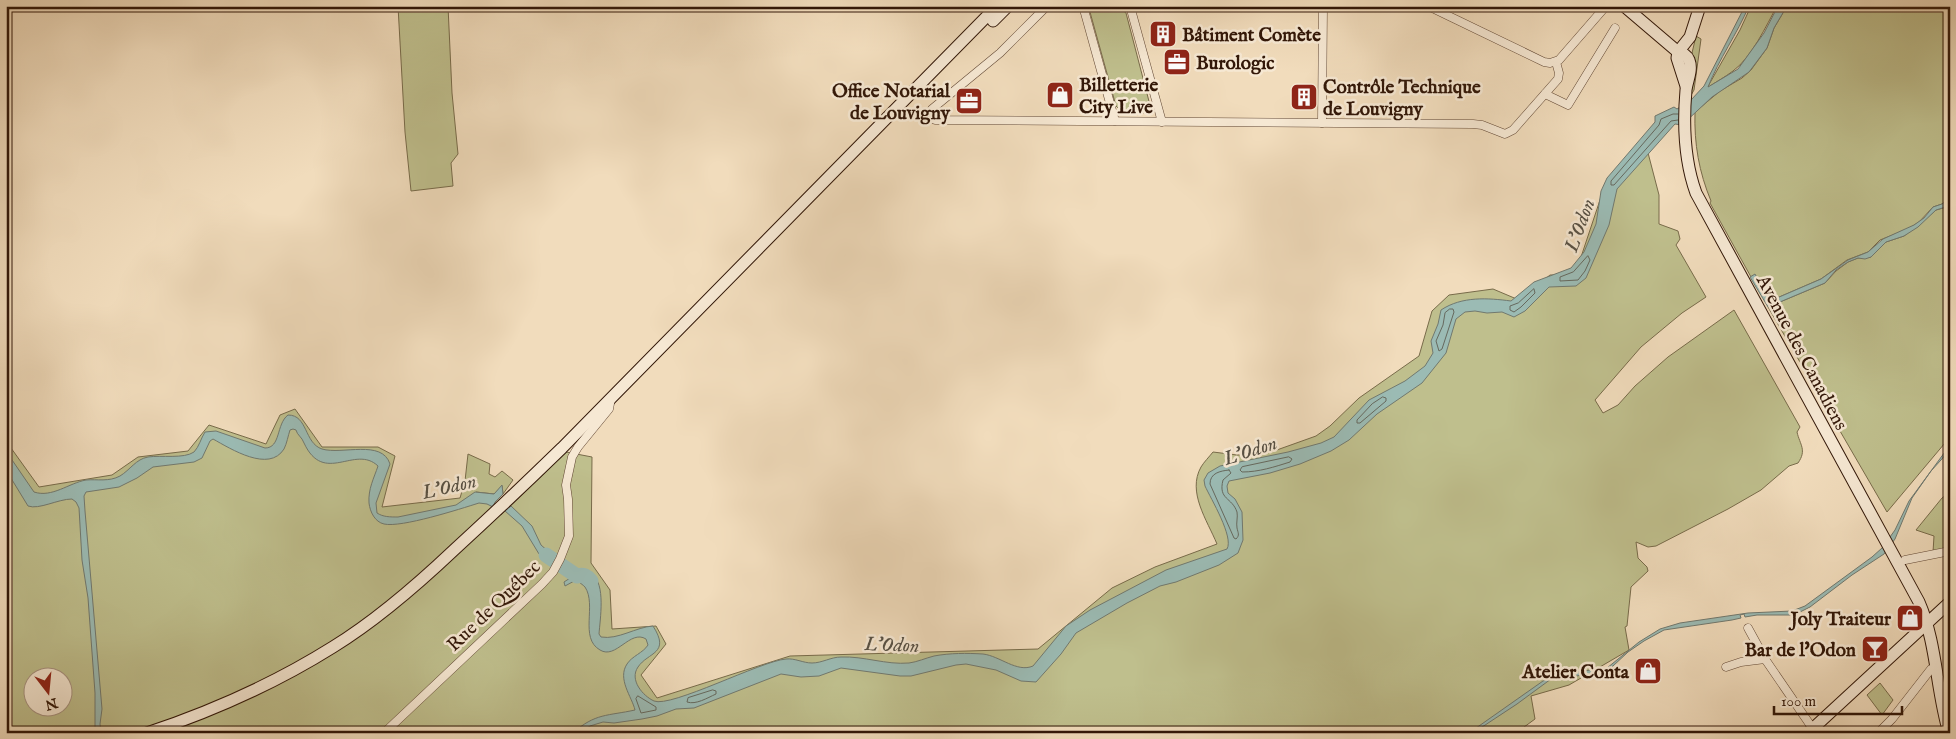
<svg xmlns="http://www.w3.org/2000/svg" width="1956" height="739" font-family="'IM FELL English',serif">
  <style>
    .green { fill: #bfbf8d; stroke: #786b4a; fill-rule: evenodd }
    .water { fill: #9bbbb4; stroke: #71796f }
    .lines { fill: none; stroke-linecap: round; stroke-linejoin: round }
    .shore { stroke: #66695e; stroke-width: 1 }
    .river { stroke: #9bbbb4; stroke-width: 15 }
    .street-casing { stroke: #624835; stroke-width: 9 }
    .secondary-casing { stroke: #321708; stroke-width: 13 }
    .street { stroke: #f6e8d3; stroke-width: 8 }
    .secondary { stroke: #f6e8d3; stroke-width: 11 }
    .labels { text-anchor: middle; stroke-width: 5; stroke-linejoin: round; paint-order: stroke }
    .poi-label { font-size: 19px; font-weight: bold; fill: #321708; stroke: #f6e8d3; text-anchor: start }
    .street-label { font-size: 19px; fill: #321708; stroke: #f6e8d3 }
    .water-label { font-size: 20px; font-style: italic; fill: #575044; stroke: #f6e8d3 }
  </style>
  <rect width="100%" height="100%" fill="#f1dcbc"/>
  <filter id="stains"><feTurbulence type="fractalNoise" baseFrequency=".004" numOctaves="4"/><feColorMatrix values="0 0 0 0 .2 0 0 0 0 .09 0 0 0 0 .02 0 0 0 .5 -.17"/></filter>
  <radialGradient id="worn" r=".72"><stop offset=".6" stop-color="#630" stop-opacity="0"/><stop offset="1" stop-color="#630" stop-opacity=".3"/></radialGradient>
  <!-- green -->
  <g class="green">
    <path d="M398 6H448L452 93 458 154 451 163 453 186 411 191 405 132Z"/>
    <path d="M1751 6H1777C1766 26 1752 57 1733 71 1725 77 1716 82 1707 88L1740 30Z"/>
    <path d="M1787 6H1950V198L1942 204 1933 207 1919 222 1908 229 1880 240 1868 252 1847 260 1821 279 1770 301 1755 275 1751 277 1710 203 1711 201C1699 172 1694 144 1695 112L1720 91 1742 78 1751 70 1767 48 1774 28Z"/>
    <path d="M1095 7H1119L1126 13 1151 109 1147 113H1123L1116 106 1090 12Z"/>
    <path d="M1696 36 1701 39 1694 90 1690 97 1692 53Z"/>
    <path d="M1647 149 1659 195V224L1678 231 1680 239 1676 245 1706 297 1682 313 1641 347 1595 400 1603 413 1618 405 1635 386 1668 357 1734 310 1800 427 1797 432C1800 445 1807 450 1798 463L1789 466 1761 490 1728 509 1656 546 1648 547 1636 542 1638 558 1647 567 1648 571 1631 587 1627 626 1625 627 1629 650 1569 685 1531 696 1535 719 1516 733H6V441L39 487 112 475 138 457 188 451 209 425 266 444 280 415 295 409 322 447H378L395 456 382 507 460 498 465 481 468 454 490 464 489 474 495 477 502 471 513 480 503 494 502 486 494 494 476 492 501 515 566 452 592 457 591 563 610 590 612 629 656 626 666 644 641 675 657 698 790 656 1038 649 1112 588 1155 567 1217 544C1207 520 1187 492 1201 467 1204 462 1209 457 1213 452L1237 455H1252L1274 451 1316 436 1330 426 1359 398 1419 356 1432 311 1449 295 1493 289 1519 300 1550 275H1575L1603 191ZM32 676H62V706H32Z"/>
    <path d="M1950 206V341L1948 342 1950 344V437L1887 512 1768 307 1825 283 1836 271 1848 262 1858 258 1871 257 1886 242 1904 236 1936 210Z"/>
    <path d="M1950 492V547L1933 552 1934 536 1916 530 1942 498Z"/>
    <path d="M1880 683 1893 700 1882 715 1867 695Z"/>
  </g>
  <!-- water -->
  <g class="water">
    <path d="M1745 6H1749C1737 34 1719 59 1708 87L1738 69 1764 33 1778 6H1787L1774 28 1767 48 1749 72 1712 97 1682 125 1675 124 1617 189 1609 225 1586 278 1576 286 1549 287 1525 311 1514 317 1502 312 1487 313 1475 311 1465 312 1456 319 1446 353 1422 383 1377 414 1349 440 1331 451 1300 464 1270 473 1229 481 1227 486 1228 493 1235 499 1242 512 1243 540 1238 553 1219 565 1176 582 1160 586 1127 603 1076 633 1061 654 1036 682 1021 681 996 670 966 664 956 665 911 676H900L841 668 819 676 801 677 781 674 694 708 676 709 657 716 642 719 614 723 603 722 590 726 580 733H573C595 713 608 716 635 710 632 697 617 679 627 664 632 656 643 653 648 645L646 639C630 629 616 660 600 650 579 638 597 605 585 587 583 585 579 582 576 580L565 586 564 582 581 571C584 572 589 573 592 575 606 583 600 620 599 634L601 637C618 640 636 627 653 626 671 654 648 652 638 667 629 680 643 696 654 701 671 708 761 661 786 659 795 658 803 663 812 663 822 663 831 657 841 657 864 656 886 665 909 663 917 662 926 658 934 656 950 653 967 653 983 654 1000 656 1017 673 1033 666L1066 626 1090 610 1166 570 1227 549C1234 537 1211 499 1205 486L1204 480 1208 473 1220 466 1288 452 1321 443 1334 437 1369 400 1405 381 1425 366 1433 353 1431 341 1438 324 1441 310C1462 296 1488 298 1511 301L1534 282 1571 268 1584 252 1596 224 1601 191 1607 178 1655 122V116L1674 107 1677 109 1691 100 1704 86Z"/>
    <path d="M1950 198 1949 206 1936 210 1918 227 1904 236 1886 242 1871 257 1865 259 1858 258 1848 262 1836 270 1825 283 1768 307 1750 277 1755 274 1770 301 1821 279 1848 260 1868 252 1883 239 1914 225 1924 218 1933 207 1942 204Z"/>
    <path d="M288 415C308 415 304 443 322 449 342 455 382 439 390 464L376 503 377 513C383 517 390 517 398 517L456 505 475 492 494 494 502 485 503 494 495 502 493 507 487 504 479 503C460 509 401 528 384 524 375 522 370 512 369 503 368 489 374 478 378 466 355 444 324 486 304 443 302 437 297 435 296 430L293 429 290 430C288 436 287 443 284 449 269 473 231 449 213 439L210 441 202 458 194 462 153 467 137 478 119 487 86 492 84 496 85 511 102 709 100 724 101 733H95V693L88 598 82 560 79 508 76 502 72 499C58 499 39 510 28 506L6 470V455L10 457 34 492C52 498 69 483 86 480 97 479 109 482 120 476 130 470 136 459 148 457 161 455 184 459 194 452 199 447 201 438 205 432L216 431 265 448C281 448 276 424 288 415Z"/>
    <path d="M1950 445V450L1931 471 1912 498 1895 539 1884 554 1852 575 1810 607 1796 614 1791 615H1757L1745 617 1744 614 1740 615 1741 618 1732 620 1664 630 1644 641 1628 652 1613 666 1601 673 1551 679 1517 704 1473 733H1469L1543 681 1558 674 1607 668 1639 642 1660 629 1680 623 1748 613 1792 611 1805 606 1872 557 1882 548 1895 530 1909 501Z"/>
    <path d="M511 506 532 526 541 545 556 558 553 563 539 554 522 526 505 511Z"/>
  </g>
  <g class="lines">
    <!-- shore -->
    <g class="shore">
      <path d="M1678 120 1671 121 1614 185H1611V181L1659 125 1661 119 1673 114H1678"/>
      <path d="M1588 256 1590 260 1585 271 1578 280 1560 281V277L1573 272Z"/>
      <path d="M1534 289 1535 293 1521 307 1514 312 1510 310V306L1518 303Z"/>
      <path d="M1450 309H1453L1454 312 1442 349 1439 351 1436 341 1443 325 1445 313Z"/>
      <path d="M1383 397 1386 398V401L1360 423H1357V420L1372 404Z"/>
      <path d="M1289 457 1292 459 1290 462C1274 467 1259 472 1242 472L1240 470 1242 467Z"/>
      <path d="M1229 470 1231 473 1223 480C1218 500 1232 497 1237 512 1238 517 1236 523 1237 528 1238 533 1240 535 1236 539L1234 538 1210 484C1210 473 1220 471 1229 470Z"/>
      <path d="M713 690 716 691V694C707 698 696 705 687 702L688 698Z"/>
      <path d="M638 696 656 707V710L641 713 636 699Z"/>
    </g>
    <!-- river -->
    <path class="river" d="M546 555 577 576C584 574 587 576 591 581"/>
    <!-- street casing -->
    <g class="street-casing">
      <g id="street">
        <path d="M1047 6 1000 53 932 109 930 114 931 118 935 120 1473 124 1482 125 1505 134 1513 130 1558 79 1559 73 1556 62"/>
        <path d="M1083 6 1115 121"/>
        <path d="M1130 6 1162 122"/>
        <path d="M1428 6 1544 62 1550 63 1559 60 1606 6"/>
        <path d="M1545 94 1568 105 1615 28"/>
        <path d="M1322 123 1323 6"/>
        <path d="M1905 560 1950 551"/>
        <path d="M1748 628 1765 659 1813 729"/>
        <path d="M1726 667 1741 662 1765 659"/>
        <path d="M384 733 542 584 553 572 560 559 569 536 568 499 566 485 572 457 578 447 609 409 611 398"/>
        <path d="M1878 733 1892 719 1931 669 1935 667"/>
      </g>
    </g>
    <!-- secondary casing -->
    <g class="secondary-casing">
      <g id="secondary">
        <path d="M1624 6 1678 52C1683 53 1687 55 1689 60 1693 70 1687 81 1686 90 1683 125 1684 160 1696 193L1919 602C1937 643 1936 690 1949 733"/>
        <path d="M993 21 1008 6"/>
        <path d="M1678 52 1690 37 1700 6"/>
        <path d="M1678 52 1677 58 1686 86"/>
        <path d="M147 733C213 711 274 684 333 647 377 620 417 585 454 550 491 516 527 482 562 448L997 6"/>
        <path d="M1808 733 1950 602"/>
      </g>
    </g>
    <!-- street -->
    <use href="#street" class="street"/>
    <!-- secondary -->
    <use href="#secondary" class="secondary"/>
  </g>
  <!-- icons -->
  <defs>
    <g id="building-square" transform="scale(1.4375)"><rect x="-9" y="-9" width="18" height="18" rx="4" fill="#8f2418" stroke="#f6e8d3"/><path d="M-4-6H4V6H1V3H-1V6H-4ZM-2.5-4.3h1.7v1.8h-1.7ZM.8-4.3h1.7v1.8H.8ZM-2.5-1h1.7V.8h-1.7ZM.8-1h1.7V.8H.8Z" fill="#fff"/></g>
    <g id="office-square" transform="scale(1.4375)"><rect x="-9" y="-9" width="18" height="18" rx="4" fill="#8f2418" stroke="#f6e8d3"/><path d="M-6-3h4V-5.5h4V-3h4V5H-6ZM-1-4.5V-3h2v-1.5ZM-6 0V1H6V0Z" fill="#fff"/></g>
    <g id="shop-square" transform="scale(1.4375)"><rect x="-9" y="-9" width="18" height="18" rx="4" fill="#8f2418" stroke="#f6e8d3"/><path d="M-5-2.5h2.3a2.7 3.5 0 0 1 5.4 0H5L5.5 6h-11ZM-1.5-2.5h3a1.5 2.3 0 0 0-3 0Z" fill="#fff"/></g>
    <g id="bar-square" transform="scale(1.4375)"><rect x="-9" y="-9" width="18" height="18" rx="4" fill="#8f2418" stroke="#f6e8d3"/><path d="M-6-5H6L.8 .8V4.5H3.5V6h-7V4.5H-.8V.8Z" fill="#fff"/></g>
  </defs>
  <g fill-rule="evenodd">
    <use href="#building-square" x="1163" y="34"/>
    <use href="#office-square" x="1177" y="62"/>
    <use href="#shop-square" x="1060" y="95"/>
    <use href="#building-square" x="1304" y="97"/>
    <use href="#office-square" x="969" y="101"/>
    <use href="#shop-square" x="1910" y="618"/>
    <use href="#bar-square" x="1875" y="649"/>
    <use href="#shop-square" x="1648" y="671"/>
  </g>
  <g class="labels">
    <!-- poi labels -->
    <g class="poi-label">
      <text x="1182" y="41">Bâtiment Comète</text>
      <text x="1196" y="69">Burologic</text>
      <text x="1079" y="91">Billetterie<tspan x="1079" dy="22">City Live</tspan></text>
      <text x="1323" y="93">Contrôle Technique<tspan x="1323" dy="22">de Louvigny</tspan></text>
      <text x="950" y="97" text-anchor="end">Office Notarial<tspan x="950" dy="22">de Louvigny</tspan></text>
      <text x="1891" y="625" text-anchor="end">Joly Traiteur</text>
      <text x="1856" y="656" text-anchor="end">Bar de l'Odon</text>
      <text x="1629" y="678" text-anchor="end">Atelier Conta</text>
    </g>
    <!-- street labels -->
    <g class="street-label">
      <text transform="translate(1803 352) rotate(62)" y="7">Avenue des Canadiens</text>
      <text transform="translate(493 605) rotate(-44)" y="7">Rue de Québec</text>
    </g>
    <!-- water labels -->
    <g class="water-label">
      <text transform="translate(1579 225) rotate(-70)" y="7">L'Odon</text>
      <text transform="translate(1250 450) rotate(-18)" y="7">L'Odon</text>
      <text transform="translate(449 486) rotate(-13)" y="7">L'Odon</text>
      <text transform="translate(892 644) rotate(2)" y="7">L'Odon</text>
    </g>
  </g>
  <!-- margin -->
  <rect width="1956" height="739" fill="none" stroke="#f1dcbc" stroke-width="25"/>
  <rect x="8" y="8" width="1941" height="724" fill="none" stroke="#321708" stroke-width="2.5"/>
  <rect x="12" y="12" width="1931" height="714" fill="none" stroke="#321708"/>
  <!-- north arrow -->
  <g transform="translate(48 692) rotate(164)"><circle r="24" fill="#f6e8d3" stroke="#a89482"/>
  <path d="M0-4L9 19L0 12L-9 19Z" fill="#8f2418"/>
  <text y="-8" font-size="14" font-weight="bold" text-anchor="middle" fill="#321708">N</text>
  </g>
  <!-- scale -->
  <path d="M1774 706v8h128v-8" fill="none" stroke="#321708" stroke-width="2.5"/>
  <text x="1781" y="706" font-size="15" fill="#321708" stroke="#f6e8d3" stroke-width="4" paint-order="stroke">100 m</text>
  <rect width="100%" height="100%" filter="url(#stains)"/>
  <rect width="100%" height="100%" fill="url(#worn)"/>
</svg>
